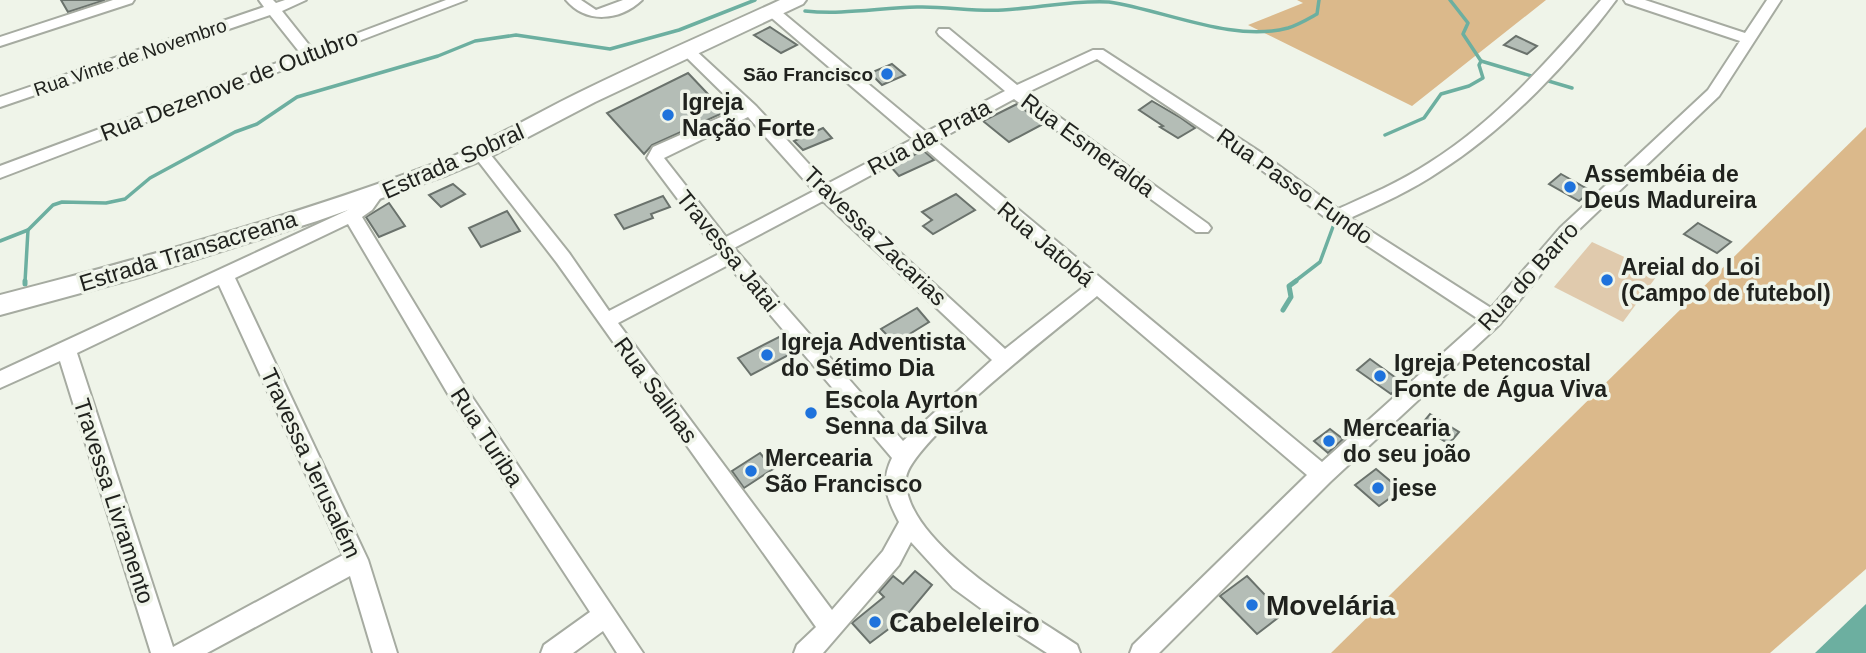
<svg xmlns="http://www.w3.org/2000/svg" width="1866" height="653" font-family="Helvetica,sans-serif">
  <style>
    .green { fill: #e0caad }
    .forest { fill: #dbb98b }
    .water { fill: #6cafa0 }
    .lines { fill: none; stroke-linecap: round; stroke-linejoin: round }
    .stream-far1 { stroke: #6cafa0; stroke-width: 3.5 }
    .stream { stroke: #6cafa0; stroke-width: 5 }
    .building { fill: #b4bdb6; stroke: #6a726c; stroke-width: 2 }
    .street-casing { stroke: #a6aba1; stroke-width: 4 }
    .secondary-casing { stroke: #a6aba1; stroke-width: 4 }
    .street { fill: #fff; fill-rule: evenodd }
    .secondary { fill: #fff; fill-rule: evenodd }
    .poi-dot { fill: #1e72dc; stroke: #eff4e9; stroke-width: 2.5 }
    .labels { text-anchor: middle; stroke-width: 7; stroke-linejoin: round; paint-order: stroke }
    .far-street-label { font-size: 19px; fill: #20221e; stroke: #eff4e9 }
    .far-poi-label { font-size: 19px; font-weight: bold; fill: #20221e; stroke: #eff4e9; text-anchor: end }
    .street-label { font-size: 23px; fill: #20221e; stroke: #eff4e9 }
    .poi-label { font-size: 23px; font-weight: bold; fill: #20221e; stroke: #eff4e9; text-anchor: start }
    .near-poi-label { font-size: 28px; font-weight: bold; fill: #20221e; stroke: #eff4e9; text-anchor: start }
  </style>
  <rect width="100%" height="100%" fill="#eff4e9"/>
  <!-- green -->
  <path class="green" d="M1592 242 1659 273 1623 322 1554 287Z"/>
  <!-- forest -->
  <g class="forest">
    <path d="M1297 0H1546L1412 106 1248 25 1303 3Z"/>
    <path d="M1866 127V569L1770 653H1331Z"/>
  </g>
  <!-- water -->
  <path class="water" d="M1866 604V653H1815Z"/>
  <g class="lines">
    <!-- stream-far1 -->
    <g class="stream-far1">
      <path d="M805 11C843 15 879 8 917 7 946 6 974 12 1003 10 1039 8 1072 0 1109 2 1164 10 1233 43 1288 28 1298 25 1308 19 1317 14L1319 0"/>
      <path d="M1481 61 1572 88"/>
      <path d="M1385 135 1424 118 1441 94 1469 86 1483 78 1479 65 1481 61 1463 34 1468 23 1450 0"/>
      <path d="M0 241 28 230"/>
      <path d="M25 282 28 230 53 205 62 202 106 203 125 199 150 178 235 132 257 124 297 97 438 56 475 41 516 35 610 49 679 30 755 0"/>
      <path d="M1294 282 1320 262 1334 224"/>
    </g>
    <!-- stream -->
    <g class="stream">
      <path d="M25 284V281"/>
      <path d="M1283 310 1291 297 1289 286 1296 281"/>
    </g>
  </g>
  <!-- building -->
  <g class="building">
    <path d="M61 0H105L68 12Z"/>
    <path d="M770 27 797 45 781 53 754 35Z"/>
    <path d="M1516 36 1537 46 1527 54 1504 45Z"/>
    <path d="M892 64 905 75 882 85 870 73Z"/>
    <path d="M688 73 725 112 652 145 644 154 607 113Z"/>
    <path d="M1152 101 1181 118 1195 128 1178 138 1160 127 1163 126 1139 110Z"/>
    <path d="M1017 104 1043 124 1009 142 983 121Z"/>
    <path d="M823 128 832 138 803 150 794 141Z"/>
    <path d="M923 150 934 160 899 176 891 167Z"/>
    <path d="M1561 174 1591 191 1579 201 1549 184Z"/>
    <path d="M453 184 465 194 441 207 429 195Z"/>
    <path d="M956 194 975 210 933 234 923 226 932 220 922 212Z"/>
    <path d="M663 196 670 207 651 214 653 218 624 229 615 215Z"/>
    <path d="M389 203 405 226 379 237 366 217Z"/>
    <path d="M507 211 520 231 481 247 469 228Z"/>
    <path d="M1698 223 1731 242 1717 253 1684 234Z"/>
    <path d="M917 308 929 322 895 343 881 329Z"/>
    <path d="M783 335 796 351 751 375 738 358Z"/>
    <path d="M1370 359 1403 383 1391 394 1357 370Z"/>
    <path d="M1430 414 1459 432 1449 444 1420 426Z"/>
    <path d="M1330 429 1343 439 1328 453 1314 441Z"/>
    <path d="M760 453 773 469 744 488 732 471Z"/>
    <path d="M1376 469 1401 490 1379 506 1355 485Z"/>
    <path d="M915 571 932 585 906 616 870 643 852 623 884 597 879 592 893 576 903 584Z"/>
    <path d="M1247 576 1283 614 1257 634 1220 596Z"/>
  </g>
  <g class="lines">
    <!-- street casing -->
    <g class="street-casing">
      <g id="street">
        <path d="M113 0H134L132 3 0 46V37Z"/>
        <path d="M259 0H273L276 3 285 0H306L282 11 313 50 446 0H466L0 178V166L301 54 270 15 0 107V97L264 7Z"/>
        <path d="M566 0H581L596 10 623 0H642C620 21 586 24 566 0Z"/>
        <path d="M1601 0H1616C1571 61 1505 130 1440 171 1412 190 1381 204 1350 218L1491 308 1560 228 1708 90 1740 41 1626 3 1624 0H1645L1745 33 1767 0H1781L1719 96 1572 236 1500 324 1330 482 1159 653H1130L1133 645 1307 475 1097 296C1065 323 907 444 906 479 903 542 1031 614 1077 645L1080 653H1047L1005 626 953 588 911 542 899 565 823 653H794L797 645 816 627 557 263 472 153 474 149H486L569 253 609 311 719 254 647 158 653 147 739 109 683 54 681 51 683 48H693L756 106 827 184 913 139 767 14V8H777L926 132 1005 91 939 35 937 32 939 29H949L1017 85 1093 50H1103L1260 152 1338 209C1369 195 1400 182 1429 163 1496 121 1550 59 1601 0ZM1097 59 1248 160 1330 221 1480 320 1322 462 936 141 1014 99 1196 232H1208L1211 228 1208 224 1026 93ZM748 117 814 191 726 237 664 158ZM923 147 1085 286 1005 349 836 194ZM823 201 992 360 903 441 734 248ZM728 265 892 458C880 482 887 499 899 522L883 551 832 610 618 323Z"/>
        <path d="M375 187 384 193 372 210 362 217 462 382 643 653H617L603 631 573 653H541L544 645 590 612 448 394 348 224 235 278 368 560 397 653H373L350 576 207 653H151L60 361 0 388V371L346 211 360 202 369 189ZM219 285 343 555 173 647 77 353Z"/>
      </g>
    </g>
    <!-- secondary casing -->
    <g class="secondary-casing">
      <path id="secondary" d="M780 0H806L803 4 595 102 488 158 447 175 317 221 136 278 0 315V295C145 258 290 217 431 165 482 146 529 117 578 93 645 60 713 31 780 0Z"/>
    </g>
    <!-- street -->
    <use href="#street" class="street"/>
    <!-- secondary -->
    <use href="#secondary" class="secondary"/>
  </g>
  <!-- markers -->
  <g class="poi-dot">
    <circle cx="887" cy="74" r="7"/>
    <circle cx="668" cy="115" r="7"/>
    <circle cx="1570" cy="187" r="7"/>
    <circle cx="1607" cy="280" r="7"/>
    <circle cx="767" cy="355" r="7"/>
    <circle cx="1380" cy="376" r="7"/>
    <circle cx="811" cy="413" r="7"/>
    <circle cx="1329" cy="441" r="7"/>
    <circle cx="751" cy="471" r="7"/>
    <circle cx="1378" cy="488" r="7"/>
    <circle cx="1252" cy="605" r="7"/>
    <circle cx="875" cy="622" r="7"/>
  </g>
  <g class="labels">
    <!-- far-street labels -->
    <g class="far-street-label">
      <text transform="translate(130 57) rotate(-19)" y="7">Rua Vinte de Novembro</text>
    </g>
    <!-- far-poi labels -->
    <g class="far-poi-label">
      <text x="873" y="81">São Francisco</text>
    </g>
    <!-- street labels -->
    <g class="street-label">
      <text transform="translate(229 85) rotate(-21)" y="8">Rua Dezenove de Outubro</text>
      <text transform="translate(929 137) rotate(-28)" y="8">Rua da Prata</text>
      <text transform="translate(1088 145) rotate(36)" y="8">Rua Esmeralda</text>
      <text transform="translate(453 161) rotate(-24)" y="8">Estrada Sobral</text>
      <text transform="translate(1295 186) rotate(35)" y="8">Rua Passo Fundo</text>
      <text transform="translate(875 236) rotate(44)" y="8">Travessa Zacarias</text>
      <text transform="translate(1046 244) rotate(40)" y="8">Rua Jatobá</text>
      <text transform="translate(188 251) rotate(-17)" y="8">Estrada Transacreana</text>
      <text transform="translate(728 251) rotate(51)" y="8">Travessa Jatai</text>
      <text transform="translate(1528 276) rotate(-48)" y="8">Rua do Barro</text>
      <text transform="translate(656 390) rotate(54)" y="8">Rua Salinas</text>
      <text transform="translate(487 437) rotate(57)" y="8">Rua Turiba</text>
      <text transform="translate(311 463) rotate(65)" y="8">Travessa Jerusalém</text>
      <text transform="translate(114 501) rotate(72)" y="8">Travessa Livramento</text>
    </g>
    <!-- poi labels -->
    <g class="poi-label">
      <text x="682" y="110">Igreja<tspan x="682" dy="26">Nação Forte</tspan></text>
      <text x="1584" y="182">Assembéia de<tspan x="1584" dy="26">Deus Madureira</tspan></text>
      <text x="1621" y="275">Areial do Loi<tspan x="1621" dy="26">(Campo de futebol)</tspan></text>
      <text x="781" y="350">Igreja Adventista<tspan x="781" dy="26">do Sétimo Dia</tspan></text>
      <text x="1394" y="371">Igreja Petencostal<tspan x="1394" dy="26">Fonte de Água Viva</tspan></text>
      <text x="825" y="408">Escola Ayrton<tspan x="825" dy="26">Senna da Silva</tspan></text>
      <text x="1343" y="436">Mercearia<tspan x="1343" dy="26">do seu joão</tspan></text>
      <text x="765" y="466">Mercearia<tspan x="765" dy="26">São Francisco</tspan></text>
      <text x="1392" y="496">jese</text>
    </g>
    <!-- near-poi labels -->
    <g class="near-poi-label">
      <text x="1266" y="615">Movelária</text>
      <text x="889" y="632">Cabeleleiro</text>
    </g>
  </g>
</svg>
